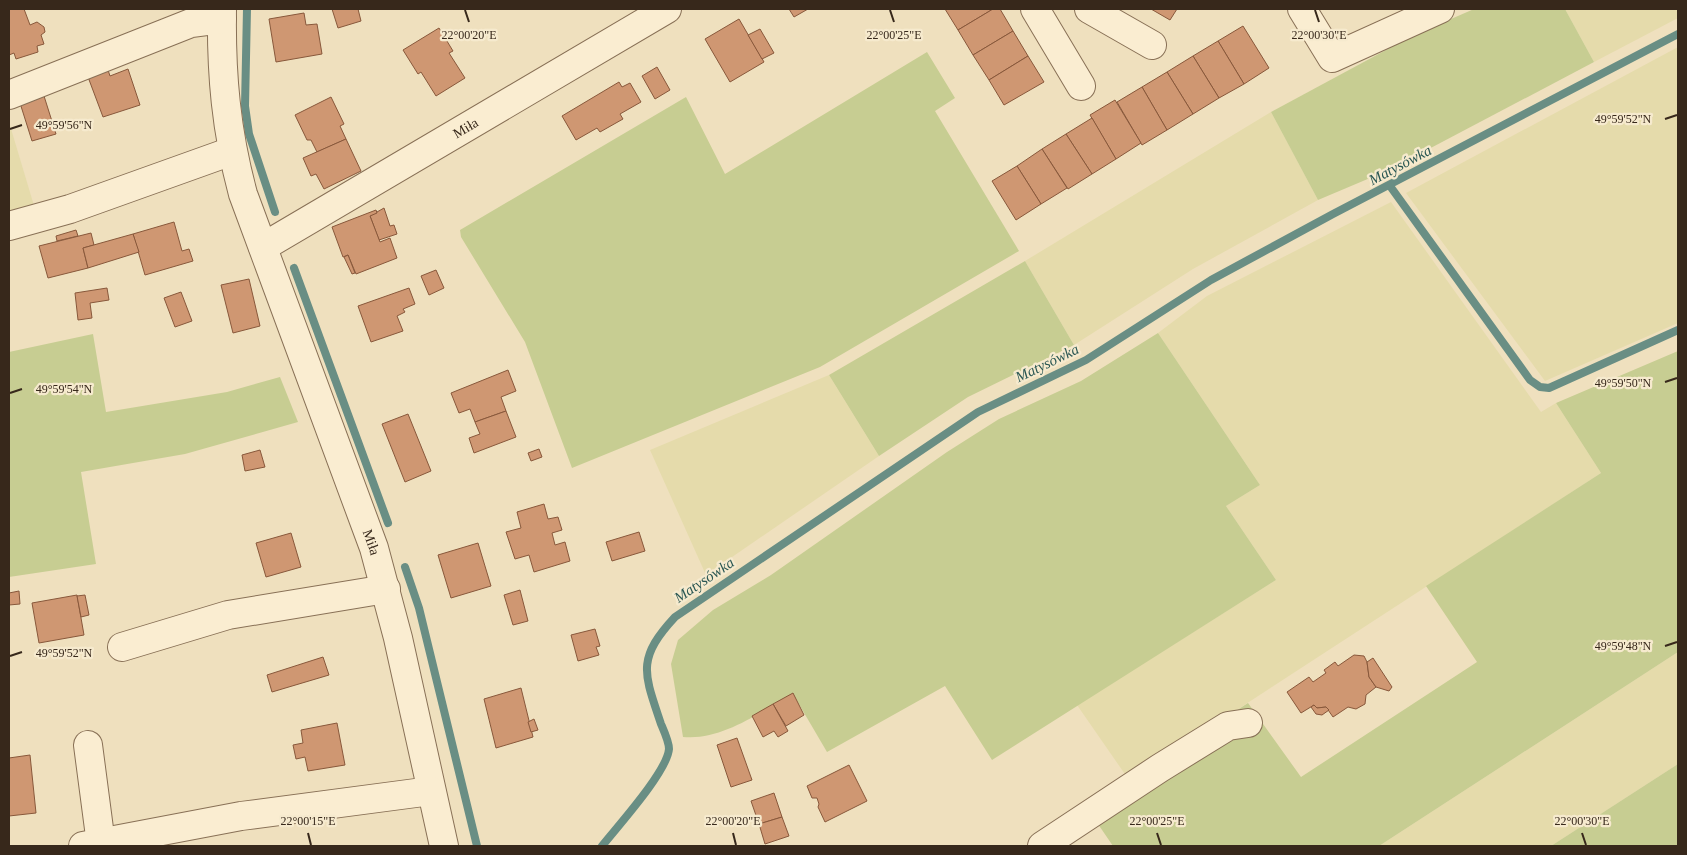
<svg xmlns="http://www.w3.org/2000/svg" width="1687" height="855" font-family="Georgia,serif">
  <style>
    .farmland { fill: #e5dbab }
    .green { fill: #c7cd92 }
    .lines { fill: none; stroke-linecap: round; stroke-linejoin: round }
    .stream { stroke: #698e84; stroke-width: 8 }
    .building { fill: #cf9772; stroke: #88583b }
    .minor-casing { stroke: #887056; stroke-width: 30 }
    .minor { stroke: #faedd1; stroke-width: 28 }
    .ticks { fill: none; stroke: #37281b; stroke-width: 2 }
    .labels { text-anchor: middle; stroke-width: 4.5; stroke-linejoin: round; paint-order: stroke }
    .street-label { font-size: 14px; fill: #37281b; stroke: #f6eace }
    .water-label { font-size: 15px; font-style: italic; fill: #2a5753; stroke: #f6eace }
    .ticks-label { font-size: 12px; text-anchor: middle; fill: #37281b; stroke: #f6eace; stroke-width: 4.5; stroke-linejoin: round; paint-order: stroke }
  </style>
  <rect width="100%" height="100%" fill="#efe0be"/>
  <!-- farmland -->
  <g class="farmland">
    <path d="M1565 9H1678V18L1594 62Z"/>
    <path d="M1678 47V323L1545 381 1406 193Z"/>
    <path d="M1271 112 1318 200 1193 269 1074 345 1025 261Z"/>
    <path d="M9 122 35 209 9 216Z"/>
    <path d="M1391 202 1541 412 1556 403 1601 473 1129 780 1077 705 1276 580 1226 506 1260 485 1158 333 1207 296Z"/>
    <path d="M829 375 879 456 706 575 650 450Z"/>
    <path d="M1678 652V764L1551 846H1379Z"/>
  </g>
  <!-- green -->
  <g class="green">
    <path d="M1474 9H1565L1594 62 1389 170 1318 200 1271 112 1412 36Z"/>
    <path d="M927 52 955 98 935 111 1019 251 820 367 572 468 525 342 461 237 460 230 686 97 725 174Z"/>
    <path d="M1025 261 1074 345 968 397 879 456 829 375Z"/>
    <path d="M1158 333 1260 485 1226 506 1276 580 992 760 945 686 827 752 793 694C760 712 722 741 683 737L671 664 678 640 713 610 771 575 947 452 999 419 1081 381Z"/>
    <path d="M93 334 106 412 227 392 280 377 298 422 185 454 81 472 96 564 9 577V352Z"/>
    <path d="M1678 351V652L1379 846H1113L1087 808 1248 703 1301 777 1477 662 1426 586 1601 473 1556 403Z"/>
    <path d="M1678 764V846H1551Z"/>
  </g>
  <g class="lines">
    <!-- stream -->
    <g class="stream">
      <path d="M247 9 245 106 249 134 275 212"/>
      <path d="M1390 186 1530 380 1540 387 1549 388 1678 330"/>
      <path d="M294 268 388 523"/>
      <path d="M405 567 419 608 477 846"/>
      <path d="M602 846C617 827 667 772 669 749 669 742 664 731 661 724 644 673 636 659 675 617L978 412 1086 360 1211 280 1333 214 1678 34"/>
    </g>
  </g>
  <!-- building -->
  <g class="building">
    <path d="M9 9H24L30 25 37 22 44 27 45 32 41 35 44 44 37 46 38 52 16 59 14 53 9 55Z"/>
    <path d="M332 9H358L361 21 338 28Z"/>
    <path d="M789 9H808L794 17Z"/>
    <path d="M945 9H993L958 30Z"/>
    <path d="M993 9H1000L1013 31 973 55 958 30Z"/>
    <path d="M1151 9H1177L1170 20Z"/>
    <path d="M304 13 306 25 317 24 322 54 276 62 269 19Z"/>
    <path d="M739 19 764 62 730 82 705 39Z"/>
    <path d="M1243 26 1269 68 1244 84 1218 41Z"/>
    <path d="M439 28 453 51 449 53 465 78 436 96 421 72 418 74 403 50Z"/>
    <path d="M760 29 774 53 762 59 748 35Z"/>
    <path d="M1013 31 1028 56 989 80 973 55Z"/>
    <path d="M1218 41 1244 84 1219 98 1193 56Z"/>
    <path d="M1028 56 1044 82 1004 105 989 80Z"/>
    <path d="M1193 56 1219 98 1193 114 1167 72Z"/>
    <path d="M657 67 670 90 655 99 642 76Z"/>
    <path d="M128 69 140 105 103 117 88 77 108 70 110 76Z"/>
    <path d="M1167 72 1193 114 1167 130 1142 87Z"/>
    <path d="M619 82 622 87 630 83 641 102 620 114 623 119 600 132 597 128 576 140 562 116Z"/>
    <path d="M1142 87 1167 130 1142 145 1117 102Z"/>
    <path d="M44 96 56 134 32 141 20 103Z"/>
    <path d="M331 97 344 124 340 126 346 139 317 152 311 140H307L295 115Z"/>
    <path d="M1115 100 1141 143 1116 159 1090 115Z"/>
    <path d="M1092 118 1116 159 1092 174 1066 134Z"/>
    <path d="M1066 134 1092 174 1068 189 1042 149Z"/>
    <path d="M346 139 361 171 324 189 316 174 311 176 303 158Z"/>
    <path d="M1042 149 1067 188 1041 204 1017 166Z"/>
    <path d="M1017 166 1041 204 1016 220 992 181Z"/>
    <path d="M384 208 390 226 394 225 397 234 379 240 370 216Z"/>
    <path d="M376 210 377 213 370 216 380 242 390 238 397 258 356 274 348 255 343 257 332 227Z"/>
    <path d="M174 222 182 251 189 249 193 261 145 275 133 234Z"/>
    <path d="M76 230 78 236 57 241 56 236Z"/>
    <path d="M91 233 94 245 83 248 88 268 48 278 39 246Z"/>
    <path d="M133 234 139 252 88 268 83 248Z"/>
    <path d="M348 255 355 273 352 274 344 257Z"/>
    <path d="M436 270 444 288 429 295 421 276Z"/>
    <path d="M249 279 260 326 233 333 221 285Z"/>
    <path d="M107 288 109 300 90 303 92 318 78 320 75 293Z"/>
    <path d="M409 288 415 304 403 309 405 312 397 316 403 331 371 342 358 306Z"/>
    <path d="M181 292 192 321 175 327 164 298Z"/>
    <path d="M508 370 516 391 501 397 506 411 475 422 470 409 459 413 451 393Z"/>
    <path d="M506 411 516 437 474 453 469 438 480 434 475 422Z"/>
    <path d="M408 414 431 471 405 482 382 424Z"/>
    <path d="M539 449 542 457 531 461 528 453Z"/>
    <path d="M260 450 265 467 245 471 242 455Z"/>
    <path d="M544 504 548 519 558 517 562 530 552 533 555 545 565 542 570 561 534 572 529 555 515 559 506 532 521 528 517 512Z"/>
    <path d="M639 532 645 551 612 561 606 542Z"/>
    <path d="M291 533 301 567 266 577 256 543Z"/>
    <path d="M478 543 491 586 451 598 438 555Z"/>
    <path d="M520 590 528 621 513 625 504 595Z"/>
    <path d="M19 591 20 604 9 605V593Z"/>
    <path d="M77 595 84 635 39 643 32 603Z"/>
    <path d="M85 595 89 615 81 617 77 596Z"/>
    <path d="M595 629 600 646 596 647 599 655 578 661 571 635Z"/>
    <path d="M1354 655 1364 656 1367 662 1369 677 1376 687 1366 695 1365 704 1356 709 1348 707 1333 717 1326 707 1317 708 1314 705 1301 713 1287 692 1309 677 1313 682 1326 673 1324 670 1335 662 1338 666Z"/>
    <path d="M323 657 329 675 272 692 267 675Z"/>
    <path d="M1373 658 1392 687 1389 691 1376 687 1369 677 1367 662Z"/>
    <path d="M521 688 533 737 496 748 484 699Z"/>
    <path d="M793 693 804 715 786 726 773 704Z"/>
    <path d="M773 704 788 731 778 737 774 731 763 737 752 716Z"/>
    <path d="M1314 705 1317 708 1326 707 1329 710 1322 715 1316 714 1311 707Z"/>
    <path d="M534 719 538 730 531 732 528 722Z"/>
    <path d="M337 723 345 765 308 771 305 757 296 759 293 745 303 743 301 730Z"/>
    <path d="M737 738 752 780 731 787 717 745Z"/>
    <path d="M30 755 36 813 9 816V758Z"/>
    <path d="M849 765 867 801 825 822 818 807 819 804 817 798H812L807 786Z"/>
    <path d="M774 793 782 817 759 824 751 801Z"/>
    <path d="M782 817 789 836 765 844 759 824Z"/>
  </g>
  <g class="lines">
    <!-- minor casing -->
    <g class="minor-casing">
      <g id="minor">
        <path id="s1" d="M222 9C221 74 226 131 243 194L374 548 398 638 444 846"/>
        <path d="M1035 9 1081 86"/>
        <path d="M1089 9 1152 45"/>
        <path d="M1302 9 1332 58 1440 9"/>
        <path d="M9 95 191 23 222 19"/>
        <path d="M9 226 70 209 232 151"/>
        <path id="s2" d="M263 247 667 9"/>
        <path d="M122 647 228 615 386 589"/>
        <path d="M88 745 101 844"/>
        <path d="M83 846 241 816 431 791"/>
        <path d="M1042 846 1160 768 1228 726 1248 723"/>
      </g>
    </g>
    <!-- minor -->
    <use href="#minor" class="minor"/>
  </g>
  <!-- ticks -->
  <path class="ticks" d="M465 10 469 22M890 10 894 22M1315 10 1319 22M1665 119 1677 115M10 129 22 125M1665 382 1677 378M10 393 22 389M1665 646 1677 642M10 656 22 652M308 833 311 845M733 833 736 845M1157 833 1161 845M1582 833 1586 845"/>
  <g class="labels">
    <!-- street labels -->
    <g class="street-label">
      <text dy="5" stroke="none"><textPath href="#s2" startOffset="235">Miła</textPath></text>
      <text dy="5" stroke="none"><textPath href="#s1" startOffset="558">Miła</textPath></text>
    </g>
    <!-- water labels -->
    <g class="water-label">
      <text transform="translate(1400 165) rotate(-28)" y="5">Matysówka</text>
      <text transform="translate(1047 363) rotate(-26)" y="5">Matysówka</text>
      <text transform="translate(704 580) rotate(-34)" y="5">Matysówka</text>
    </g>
  </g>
  <g class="ticks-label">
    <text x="469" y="39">22°00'20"E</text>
    <text x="894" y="39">22°00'25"E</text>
    <text x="1319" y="39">22°00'30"E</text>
    <text x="1623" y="123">49°59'52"N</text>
    <text x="64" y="129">49°59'56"N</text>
    <text x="1623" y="387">49°59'50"N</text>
    <text x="64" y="393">49°59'54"N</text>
    <text x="1623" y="650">49°59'48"N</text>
    <text x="64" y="657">49°59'52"N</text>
    <text x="308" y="825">22°00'15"E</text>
    <text x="733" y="825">22°00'20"E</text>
    <text x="1157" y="825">22°00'25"E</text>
    <text x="1582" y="825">22°00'30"E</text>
  </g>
  <!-- border -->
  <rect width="1687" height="855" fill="none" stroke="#37281b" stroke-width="20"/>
</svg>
